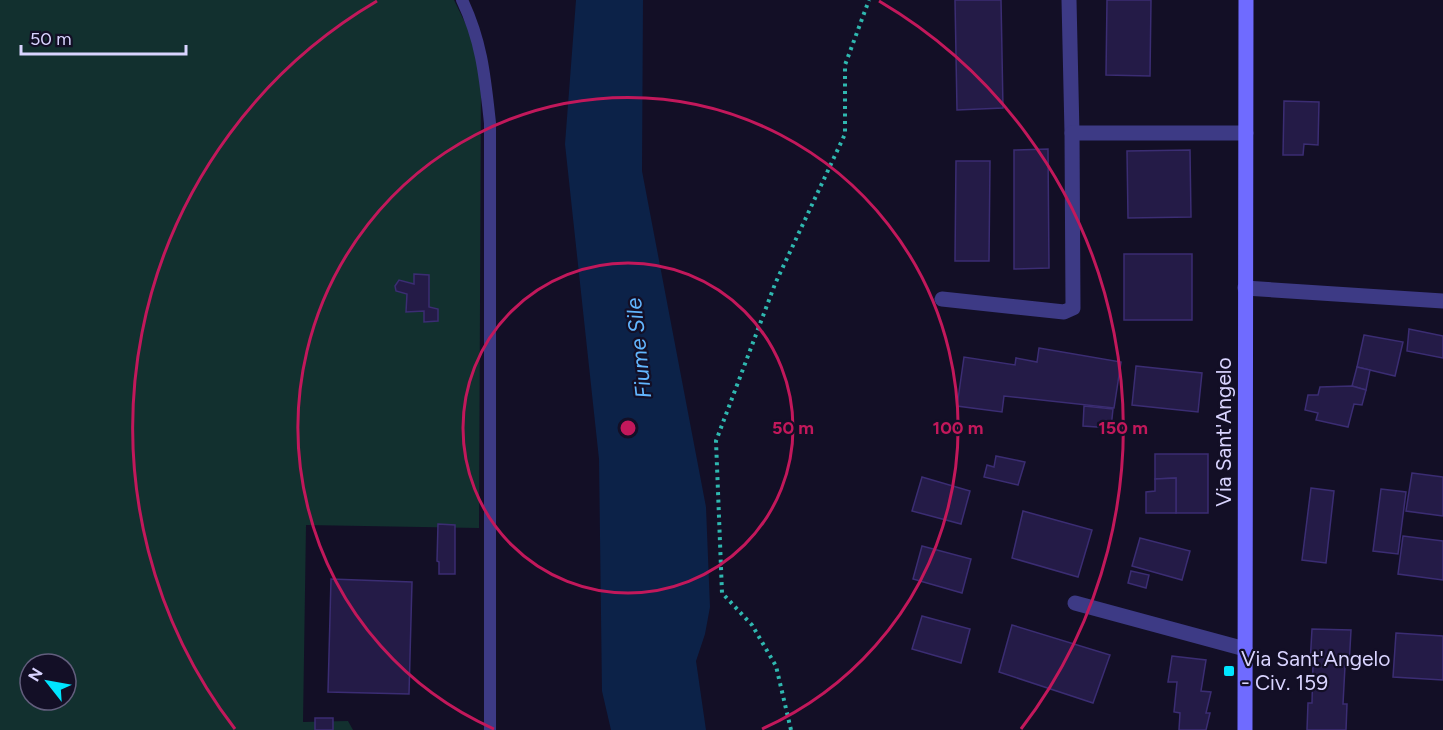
<svg xmlns="http://www.w3.org/2000/svg" width="1443" height="730" font-family="Figtree,sans-serif">
  <style>
    .green { fill: #12302f; fill-rule: evenodd }
    .water { fill: #0c2248 }
    .building { fill: #241b47; stroke: #3b2d73; stroke-width: 1.5 }
    .lines { fill: none; stroke-linecap: round; stroke-linejoin: round }
    .path { stroke: #2fb8b0; stroke-width: 4; stroke-dasharray: 3 4.5; stroke-linecap: butt }
    .lane { stroke: #3d3a85; stroke-width: 12 }
    .street { stroke: #3d3a85; stroke-width: 15 }
    .secondary { stroke: #6f6bff; stroke-width: 15 }
    .ring { fill: none; stroke: #c2185b; stroke-width: 3 }
    .poi-dot { fill: #00e5ff; stroke: #130f26; stroke-width: 2 }
    .labels { text-anchor: middle; stroke-width: 4.5; stroke-linejoin: round; paint-order: stroke }
    .street-label { font-size: 21px; fill: #d9d4ff; stroke: #130f26 }
    .poi-label { font-size: 21px; fill: #d9d4ff; stroke: #130f26; text-anchor: start }
    .water-label { font-size: 22px; font-style: italic; fill: #62b6ff; stroke: #130f26 }
    .centre { fill: #c2185b; stroke: #130f26; stroke-width: 3 }
    .ring-label { font-size: 18px; text-anchor: middle; font-weight: bold; fill: #c2185b; stroke: #130f26; stroke-width: 4.5; stroke-linejoin: round; paint-order: stroke }
  </style>
  <rect width="100%" height="100%" fill="#130f26"/>
  <!-- green -->
  <path class="green" d="M0 0H454L474 41 481 82 479 528 306 525 303 722 348 721 353 730H0ZM30 664H66V700H30Z"/>
  <!-- water -->
  <path class="water" d="M576 0H643L642 171 706 507 710 607 705 634 696 661 706 730H611L602 691 599 459 565 144Z"/>
  <!-- building -->
  <g class="building">
    <path d="M955 0H1001L1003 108 957 110Z"/>
    <path d="M1107 0H1151L1150 76 1106 75Z"/>
    <path d="M1284 101 1319 102 1318 145 1304 144 1303 155H1283Z"/>
    <path d="M1048 149 1049 268 1014 269V150Z"/>
    <path d="M1190 150 1191 217 1128 218 1127 151Z"/>
    <path d="M956 161H990L989 261H955Z"/>
    <rect x="1124" y="254" width="68" height="66"/>
    <path d="M414 274 429 275V307L438 309V321L424 322V311L406 312 407 294 396 291 395 286 399 280 414 284Z"/>
    <path d="M1409 329 1443 336V358L1407 351Z"/>
    <path d="M1364 335 1403 342 1395 376 1357 367Z"/>
    <path d="M1039 348 1121 362 1114 408 1004 396 1002 412 957 406 964 357 1015 365 1016 358 1037 362Z"/>
    <path d="M1136 366 1202 373 1198 412 1132 405Z"/>
    <path d="M1357 367 1370 370 1366 390 1352 386Z"/>
    <path d="M1352 386 1366 390 1362 405 1354 404 1348 427 1316 420 1318 413 1305 410 1308 395H1318L1320 387Z"/>
    <path d="M1084 406 1113 409 1111 428 1083 426Z"/>
    <path d="M1155 454H1208V513H1176V478L1155 479Z"/>
    <path d="M996 456 1025 462 1018 485 984 477 987 465 994 467Z"/>
    <path d="M1412 473 1443 477V516L1406 511Z"/>
    <path d="M922 477 970 491 961 524 912 511Z"/>
    <path d="M1176 478V513H1146V492L1155 491V479Z"/>
    <path d="M1311 488 1334 491 1326 563 1302 560Z"/>
    <path d="M1381 489 1406 492 1398 554 1373 551Z"/>
    <path d="M1023 511 1092 530 1078 577 1012 558Z"/>
    <path d="M438 524 455 525V574H439V562L437 561Z"/>
    <path d="M1403 536 1443 541V580L1398 574Z"/>
    <path d="M1140 538 1190 551 1182 580 1132 566Z"/>
    <path d="M922 546 971 559 962 593 913 579Z"/>
    <path d="M1131 571 1149 575 1146 588 1128 583Z"/>
    <path d="M331 579 412 582 409 694 328 692Z"/>
    <path d="M922 616 970 629 961 663 912 649Z"/>
    <path d="M1012 625 1110 655 1093 703 999 672Z"/>
    <path d="M1312 629 1351 630 1349 667 1345 666 1343 704H1347L1346 730H1307L1308 703H1312L1313 664H1310Z"/>
    <path d="M1396 633 1443 636V680L1393 677Z"/>
    <path d="M1172 656 1206 660 1201 691 1211 692 1206 713H1210L1206 730H1179L1180 713 1174 712 1177 682H1168Z"/>
    <rect x="315" y="718" width="18" height="12"/>
  </g>
  <g class="lines">
    <!-- path -->
    <path class="path" d="M791 730 776 666 752 625 722 593 716 441 775 284 845 134V65L869 0"/>
    <!-- lane -->
    <path class="lane" d="M462 0C482 42 485 77 490 123V730"/>
    <!-- street -->
    <g class="street">
      <path d="M1069 0 1072 133"/>
      <path d="M1245 288 1443 301"/>
      <path d="M942 299 1064 312 1073 308 1072 133H1246"/>
      <path d="M1075 603 1245 649"/>
    </g>
    <!-- secondary -->
    <path class="secondary" d="M1245 730 1246 0"/>
  </g>
  <!-- distance rings -->
  <g class="ring">
    <circle cx="628" cy="428" r="165"/>
    <path d="M494 729A330 330 0 1 1 762 729"/>
    <path d="M235 729A495 495 0 0 1 377 1M879 1A495 495 0 0 1 1021 729"/>
  </g>
  <!-- markers -->
  <rect class="poi-dot" x="1223" y="665" width="12" height="12" rx="3"/>
  <g class="labels">
    <!-- street labels -->
    <g class="street-label">
      <text transform="translate(1224 432) rotate(-90)" y="7">Via Sant'Angelo</text>
    </g>
    <!-- poi labels -->
    <g class="poi-label">
      <text x="1241" y="666">Via Sant'Angelo<tspan x="1241" dy="24">- Civ. 159</tspan></text>
    </g>
    <!-- water labels -->
    <g class="water-label">
      <text transform="translate(638 348) rotate(-96)" y="8">Fiume Sile</text>
    </g>
  </g>
  <circle cx="628" cy="428" r="9" class="centre"/>
  <g class="ring-label">
    <text x="793" y="434">50 m</text>
    <text x="958" y="434">100 m</text>
    <text x="1123" y="434">150 m</text>
  </g>
  <!-- north arrow -->
  <g transform="translate(48 682) rotate(301)"><circle r="28" fill="#130f26" stroke="#625e7d" stroke-width="1.5"/>
  <path d="M0-4.5L10 22L0 15L-10 22Z" fill="#00e5ff"/>
  <text y="-9" font-size="16" font-weight="bold" text-anchor="middle" fill="#d9d4ff">N</text>
  </g>
  <!-- scale -->
  <path d="M21 45v9h165v-9" fill="none" stroke="#d9d4ff" stroke-width="3"/>
  <text x="30" y="45" font-size="18" fill="#d9d4ff" stroke="#130f26" stroke-width="4.5" paint-order="stroke">50 m</text>
</svg>
